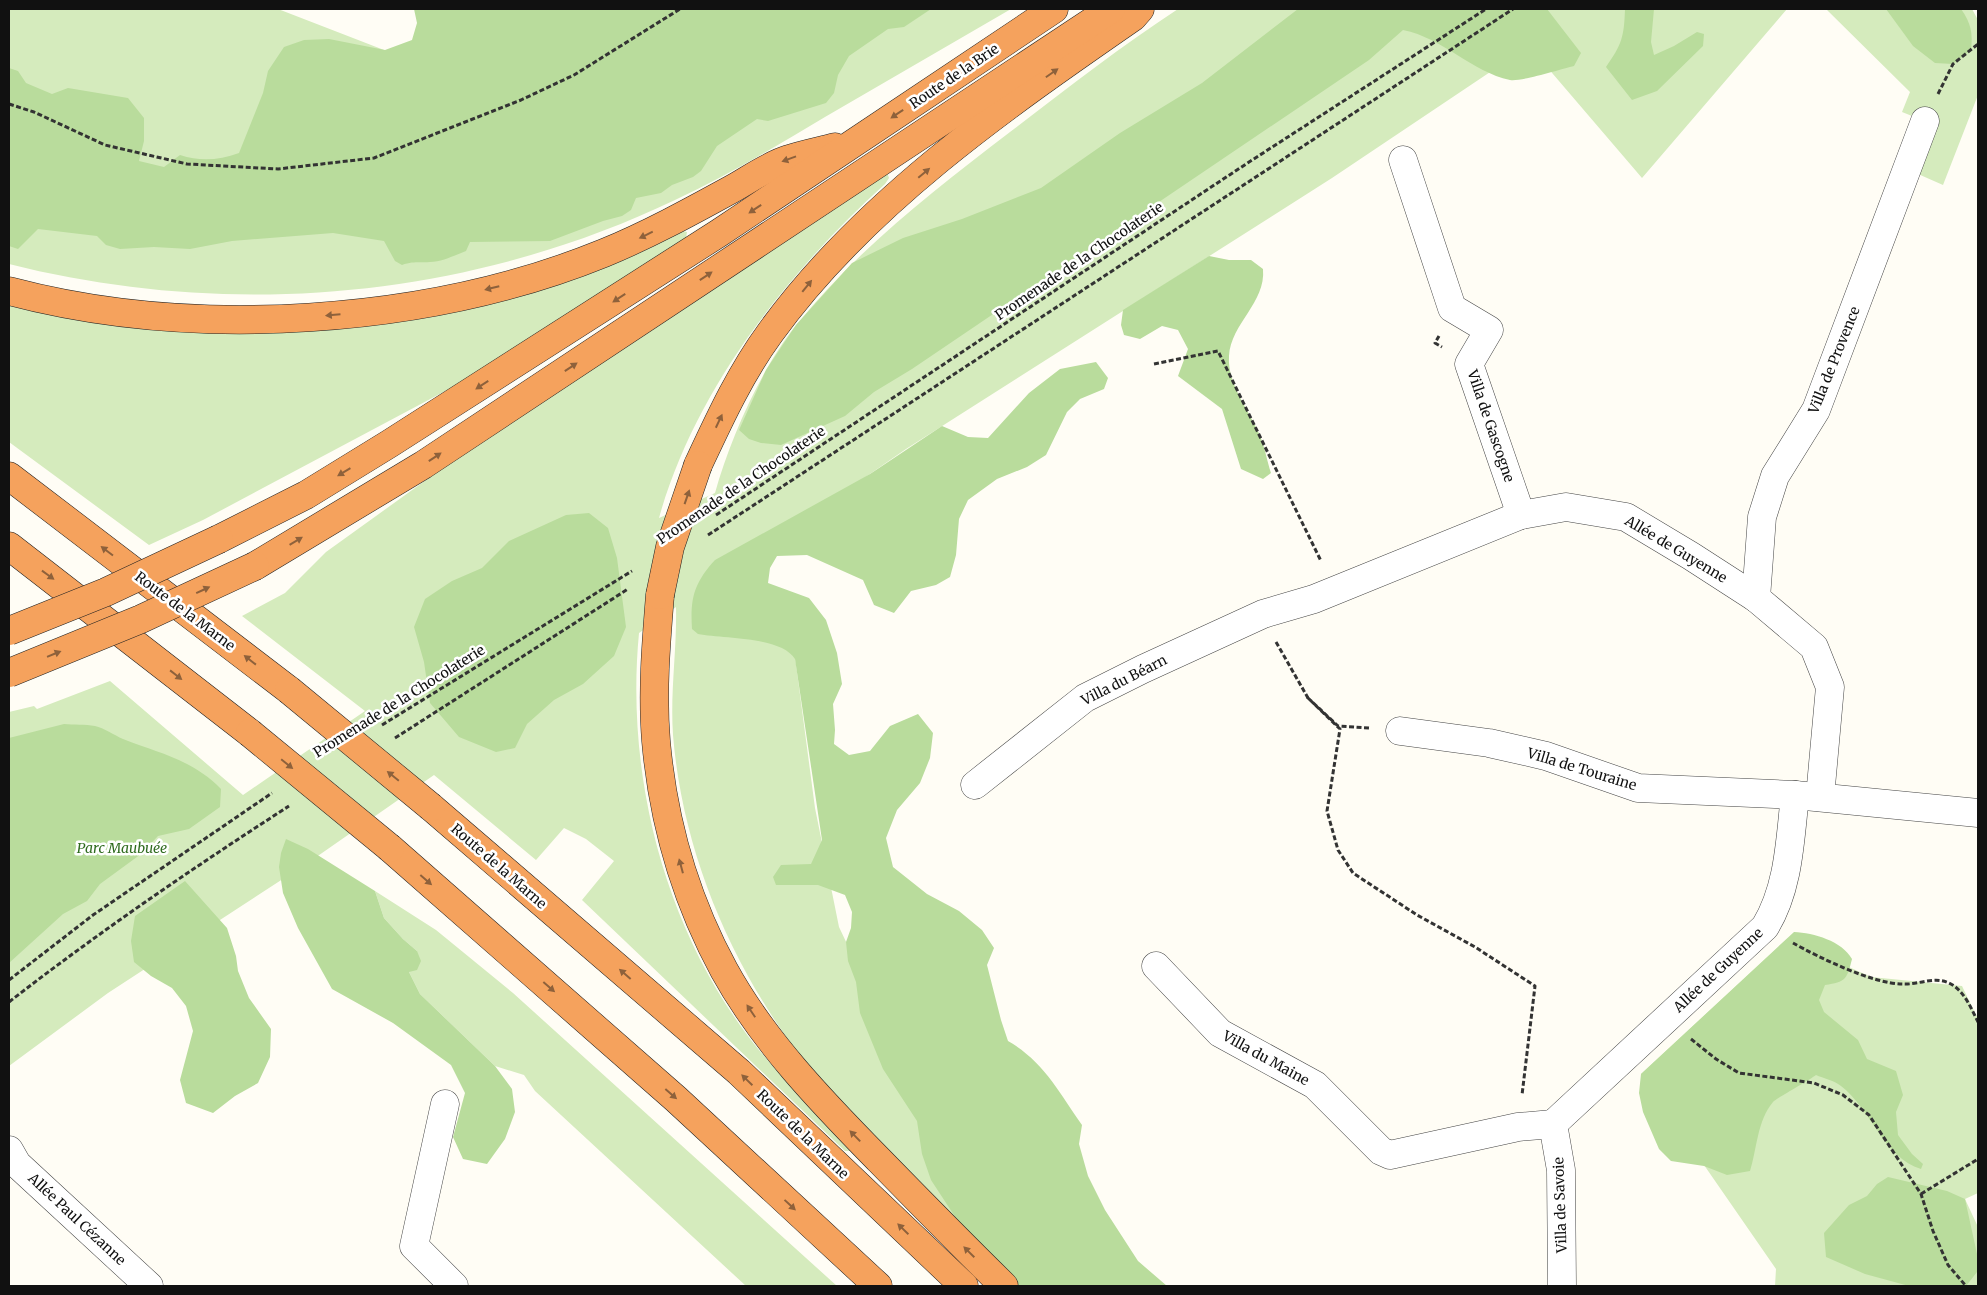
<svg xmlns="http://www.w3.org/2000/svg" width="1987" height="1295" font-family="Merriweather,serif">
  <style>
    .green { fill: #d5ebbd }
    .forest { fill: #b9dc9c }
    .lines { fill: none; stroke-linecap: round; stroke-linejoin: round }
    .minor-casing { stroke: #444; stroke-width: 29 }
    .highway-casing { stroke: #222; stroke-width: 29 }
    .path { stroke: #333; stroke-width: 3; stroke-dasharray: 5 2.5; stroke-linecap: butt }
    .minor { stroke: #fff; stroke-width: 28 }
    .highway { stroke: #f5a25d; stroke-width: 28 }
    .highway-bridge-casing { stroke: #222; stroke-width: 29; stroke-linecap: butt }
    .highway-bridge { stroke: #f5a25d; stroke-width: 28 }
    .oneway { fill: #8e613b }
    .labels { text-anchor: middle; stroke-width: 5; stroke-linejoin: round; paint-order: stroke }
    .street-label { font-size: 14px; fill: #111; stroke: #fff }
    .park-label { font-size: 14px; font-style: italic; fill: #2f6b1f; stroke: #fff }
  </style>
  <rect width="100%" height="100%" fill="#fffdf5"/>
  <!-- green -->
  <g class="green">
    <path d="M9 9H278L428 67 580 9H1011C949 45 887 81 825 117 776 146 727 176 675 200 468 299 230 320 9 264Z"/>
    <path d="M1178 9H1787L1642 178 1529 46 1332 178 906 449 737 566 792 634 815 808 839 927 886 1026 1019 1286C975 1241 932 1196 888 1151 854 1116 818 1081 789 1041 725 951 682 845 673 735 670 692 677 650 676 607L639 633C625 778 666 936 759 1050 787 1084 819 1114 851 1145L850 1151H845L582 900 614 861 586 839 564 828 536 860 434 775 312 860 108 993 9 1066V712L34 706 37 709 110 681 243 795 365 711 242 616 285 593 326 552 508 421 887 172 889 178 885 184C787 273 695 389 659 518L715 493C730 439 761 368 797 324 858 249 934 190 1010 132 1065 90 1120 47 1178 9Z"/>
    <path d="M1826 9H1972L1978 20V95L1943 185 1918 174 1937 126 1902 112 1910 92Z"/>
    <path d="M683 231 687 232 686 238 466 380 203 520 149 545 9 442V304L377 322 438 315 482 305 621 259Z"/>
    <path d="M375 891 436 930 513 993 837 1286H746L535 1091 524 1075 495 1066 420 994 409 972 417 951 403 939 384 918Z"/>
    <path d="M1787 939 1871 977 1962 986 1978 1019V1193L1965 1199 1978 1227V1286H1775L1776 1269 1641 1074Z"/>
  </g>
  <!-- forest -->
  <g class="forest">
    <path d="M414 9 473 10 931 9 904 27 888 29 849 56 838 75 834 93 826 103 768 121 757 119 717 146 701 171 693 177 672 185 661 193 636 198 631 210 622 216 603 221 550 241 470 242 466 251C455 255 442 262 430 262 419 263 413 261 402 265L395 261 384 241 333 233 232 241 190 249 154 247 120 249 106 245 97 236 38 229 18 249 9 246V68L18 71 26 83 52 94 68 88 128 98 144 118V141L139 161 164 167 180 155C201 162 219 160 239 153L263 93 268 71 284 47 304 40 329 39 385 50 412 40 417 23Z"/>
    <path d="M1298 9H1547L1581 53 1574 66C1561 69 1521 82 1510 80 1472 72 1443 38 1403 30L1369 60 912 369 874 392 845 416 781 445 761 443 749 439 739 430 766 370 796 325 852 263 903 238 962 219 1041 188 1120 133 1202 83Z"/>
    <path d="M1625 9H1654L1651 42 1654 55 1674 46 1697 32 1704 34 1703 46 1657 91 1632 100 1606 67C1622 44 1624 37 1625 9Z"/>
    <path d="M1886 9H1961C1971 23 1973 33 1971 50L1953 64 1935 63 1913 46Z"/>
    <path d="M1209 256 1229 260H1251L1263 269C1266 303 1231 323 1229 356 1227 385 1250 411 1260 436 1265 448 1267 461 1271 473L1263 479 1241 469 1222 409 1178 376 1188 349 1178 330 1162 326 1140 339 1124 335 1121 325 1123 310Z"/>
    <path d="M1096 362 1108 378 1104 389 1080 399 1067 412 1046 455 1027 467 997 479 968 500 959 519 956 555 950 577 936 585 911 591 894 613 874 605 863 580 807 555 777 556 770 568 768 583 809 598 826 620 837 653 842 684 833 704 835 730 834 744 849 755 870 751 890 726 918 714 933 733 930 758 920 783 897 810 886 838 893 867 927 894 959 911 982 930 994 948 987 965 1001 1020 1008 1041C1043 1061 1059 1092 1082 1125L1079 1144 1088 1176 1105 1210 1138 1261 1167 1286H1019L967 1235 931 1180 922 1154 917 1121 883 1069 860 1013 856 982 848 961 846 942 851 928 852 912 845 895 818 885H776L773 877 781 865 811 864 822 840 795 659C781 636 723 639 698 634L692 629C690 598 694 583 715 560L870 474 942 426 968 437 988 438 1029 393 1060 369Z"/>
    <path d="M589 513 608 528 617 558 626 627 614 656 583 684 554 700 527 724 515 748 496 752 459 737 430 703 424 662 414 627 425 599 452 581 482 568 509 541 566 515Z"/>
    <path d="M64 724C74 725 85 724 95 726 104 728 114 735 123 739 159 753 193 760 221 789L220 807 189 829 158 836 141 854 100 884 87 901 63 914 9 963V738Z"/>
    <path d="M286 839 308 849 375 891 384 918 403 939 417 951 421 961 417 970 409 972 420 994 495 1066 512 1089 515 1112 505 1139 487 1164 463 1159 453 1137 465 1093 451 1065 393 1023 332 989 298 928 283 893 279 867 281 853Z"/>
    <path d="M185 881 227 928 236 956 238 971 249 998 271 1029 270 1057 258 1083 235 1096 213 1113 186 1103 180 1080 193 1031 186 1006 172 988 151 976 134 962 131 941 135 916Z"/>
    <path d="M1794 932C1814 933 1842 941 1852 959 1847 979 1846 982 1825 985L1819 1000 1824 1012 1858 1040 1867 1059 1896 1071 1903 1095 1896 1112 1898 1135 1912 1154 1923 1164 1921 1169C1884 1158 1871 1109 1841 1086 1835 1081 1823 1078 1816 1075 1808 1081 1777 1098 1773 1102 1757 1121 1757 1149 1750 1171L1727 1175 1704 1166 1671 1161 1659 1149 1643 1112 1639 1093 1641 1074Z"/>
    <path d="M1888 1177 1947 1191 1965 1199 1977 1254V1272L1966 1286H1909L1865 1274 1826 1257 1824 1233 1849 1205 1867 1196 1877 1184Z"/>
  </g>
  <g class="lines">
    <!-- minor casing -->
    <g class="minor-casing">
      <g id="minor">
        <path d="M1403 160 1452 308 1489 330 1469 364 1521 515"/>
        <path d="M1756 598 1762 517 1775 476 1816 410 1925 121"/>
        <path d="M1400 731 1489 743 1546 756 1638 788 1795 795 1978 813"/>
        <path d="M975 785 1085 698 1143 669 1263 614 1314 599 1521 515 1566 507 1626 517 1691 556 1756 598 1814 647 1830 687 1820 797"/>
        <path d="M1156 966 1220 1033 1315 1085 1381 1151 1390 1155 1518 1127 1553 1124"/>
        <path d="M445 1104 414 1246 454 1286"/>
        <path d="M1553 1124 1765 927C1789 888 1790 840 1795 795"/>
        <path d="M1553 1124 1561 1170 1562 1286"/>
        <path d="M9 1150 17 1164 149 1286"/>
      </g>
    </g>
    <!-- highway casing -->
    <g class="highway-casing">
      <g id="highway">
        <path d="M9 291C194 340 427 325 604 253 648 235 690 212 732 189 750 179 769 165 789 159 804 154 820 151 835 147"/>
        <path d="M698 465C719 420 740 374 770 333 863 204 1003 107 1133 17L1140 9"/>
        <path d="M9 476 289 690"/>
        <path d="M219 539 306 495 389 444 719 233 1054 9"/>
        <path d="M9 546 250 733"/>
        <path d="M255 566 423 465 1111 9"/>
        <path d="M660 595C656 644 652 692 656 741 663 821 686 900 724 970 763 1041 822 1102 878 1159 920 1202 961 1244 1004 1286"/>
        <path d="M431 807 739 1072 964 1286"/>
        <path d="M390 848 676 1099 878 1286"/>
      </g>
    </g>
    <!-- path -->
    <g class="path">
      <path d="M1938 94 1953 64 1978 44"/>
      <path d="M9 104 34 112 105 145 187 164 278 169 374 158 521 100 574 75 680 9"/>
      <path d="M1439 336 1435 343 1442 347"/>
      <path d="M1154 364 1218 351 1321 561"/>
      <path d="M716 515 1246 164 1486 9"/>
      <path d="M708 535 1513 9"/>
      <path d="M1276 642 1308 698"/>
      <path d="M382 725 632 571"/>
      <path d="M1369 728 1338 726 1308 698 1340 729 1327 811 1338 850 1353 873 1417 915 1475 947 1535 986 1522 1095"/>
      <path d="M395 738 628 589"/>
      <path d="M1793 943C1820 958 1873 984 1903 984 1918 985 1934 976 1949 983 1964 990 1971 1008 1978 1022"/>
      <path d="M9 980 93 915 272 793"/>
      <path d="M9 1002C99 932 193 868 289 806"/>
      <path d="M1691 1039 1716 1059 1739 1073 1814 1083 1843 1095 1869 1115 1921 1194 1933 1231 1948 1265 1966 1286"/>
      <path d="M1921 1194 1978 1159"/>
    </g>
    <!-- minor -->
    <use href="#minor" class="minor"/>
    <!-- highway -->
    <use href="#highway" class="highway"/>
    <!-- highway-bridge casing -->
    <g class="highway-bridge-casing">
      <g id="highway-bridge">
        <path d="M660 595 670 547 698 465"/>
        <path d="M9 631 106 592 219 539"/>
        <path d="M9 673 141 619 255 566"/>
        <path d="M289 690 431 807"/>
        <path d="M250 733 390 848"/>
      </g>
    </g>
    <!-- highway-bridge -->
    <use href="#highway-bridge" class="highway-bridge"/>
  </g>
  <!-- one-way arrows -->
  <defs><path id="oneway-solid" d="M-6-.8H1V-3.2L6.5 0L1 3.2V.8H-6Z" transform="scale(1.25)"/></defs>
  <g class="oneway">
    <use href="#oneway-solid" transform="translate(1052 73) rotate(-35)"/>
    <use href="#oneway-solid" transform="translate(897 114) rotate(146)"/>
    <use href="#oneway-solid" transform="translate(789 159) rotate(160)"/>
    <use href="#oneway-solid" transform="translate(924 173) rotate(-40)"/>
    <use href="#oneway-solid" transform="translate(755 209) rotate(146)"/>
    <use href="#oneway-solid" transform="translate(646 235) rotate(154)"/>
    <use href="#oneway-solid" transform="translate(706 276) rotate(-34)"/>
    <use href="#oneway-solid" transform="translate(807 286) rotate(-51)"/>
    <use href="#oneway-solid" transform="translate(492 288) rotate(166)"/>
    <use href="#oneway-solid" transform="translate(619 298) rotate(147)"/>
    <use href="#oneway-solid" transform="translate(333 315) rotate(175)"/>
    <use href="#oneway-solid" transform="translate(571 367) rotate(-34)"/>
    <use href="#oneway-solid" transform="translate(482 385) rotate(147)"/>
    <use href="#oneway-solid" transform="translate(719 421) rotate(-65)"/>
    <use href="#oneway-solid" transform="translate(435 457) rotate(-34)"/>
    <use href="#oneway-solid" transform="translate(344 472) rotate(149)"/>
    <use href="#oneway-solid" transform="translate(687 497) rotate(-71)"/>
    <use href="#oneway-solid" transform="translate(296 541) rotate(-31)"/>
    <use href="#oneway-solid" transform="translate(107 551) rotate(-143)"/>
    <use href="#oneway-solid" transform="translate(48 575) rotate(36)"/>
    <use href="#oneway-solid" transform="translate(203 590) rotate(-25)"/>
    <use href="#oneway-solid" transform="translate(54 654) rotate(-22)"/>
    <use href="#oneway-solid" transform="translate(250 660) rotate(-142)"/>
    <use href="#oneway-solid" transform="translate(176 675) rotate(38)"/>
    <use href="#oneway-solid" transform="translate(287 764) rotate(39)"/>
    <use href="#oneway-solid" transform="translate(393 776) rotate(-141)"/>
    <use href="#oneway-solid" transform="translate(681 866) rotate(-105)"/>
    <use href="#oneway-solid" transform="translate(426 880) rotate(41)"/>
    <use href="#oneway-solid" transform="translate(625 974) rotate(-139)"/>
    <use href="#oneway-solid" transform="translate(549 987) rotate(41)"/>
    <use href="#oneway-solid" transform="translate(751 1011) rotate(-124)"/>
    <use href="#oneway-solid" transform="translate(747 1080) rotate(-136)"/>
    <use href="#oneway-solid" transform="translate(671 1094) rotate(41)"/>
    <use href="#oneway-solid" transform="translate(855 1136) rotate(-134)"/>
    <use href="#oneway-solid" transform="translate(790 1205) rotate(43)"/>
    <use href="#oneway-solid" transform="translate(903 1229) rotate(-136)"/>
    <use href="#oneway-solid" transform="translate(969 1252) rotate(-135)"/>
  </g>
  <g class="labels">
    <!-- street labels -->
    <g class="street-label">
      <text transform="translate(954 76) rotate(-34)" y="5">Route de la Brie</text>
      <text transform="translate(1079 261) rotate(-34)" y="5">Promenade de la Chocolaterie</text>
      <text transform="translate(1834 360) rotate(-68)" y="5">Villa de Provence</text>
      <text transform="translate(1491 426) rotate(71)" y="5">Villa de Gascogne</text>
      <text transform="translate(741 485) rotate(-34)" y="5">Promenade de la Chocolaterie</text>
      <text transform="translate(1676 549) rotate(31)" y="5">Allée de Guyenne</text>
      <text transform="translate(185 611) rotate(37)" y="5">Route de la Marne</text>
      <text transform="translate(1124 680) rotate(-27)" y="5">Villa du Béarn</text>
      <text transform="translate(399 701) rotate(-32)" y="5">Promenade de la Chocolaterie</text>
      <text transform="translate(1582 769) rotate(17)" y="5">Villa de Touraine</text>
      <text transform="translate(499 866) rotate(41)" y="5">Route de la Marne</text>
      <text transform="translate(1718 970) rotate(-43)" y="5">Allée de Guyenne</text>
      <text transform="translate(1266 1058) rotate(29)" y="5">Villa du Maine</text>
      <text transform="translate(803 1134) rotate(44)" y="5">Route de la Marne</text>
      <text transform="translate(1560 1205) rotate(-92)" y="5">Villa de Savoie</text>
      <text transform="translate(77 1219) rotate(43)" y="5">Allée Paul Cézanne</text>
    </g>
    <!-- park labels -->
    <g class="park-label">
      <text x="122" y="853">Parc Maubuée</text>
    </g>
  </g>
  <!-- border -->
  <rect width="1987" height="1295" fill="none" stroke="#111111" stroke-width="20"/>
</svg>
